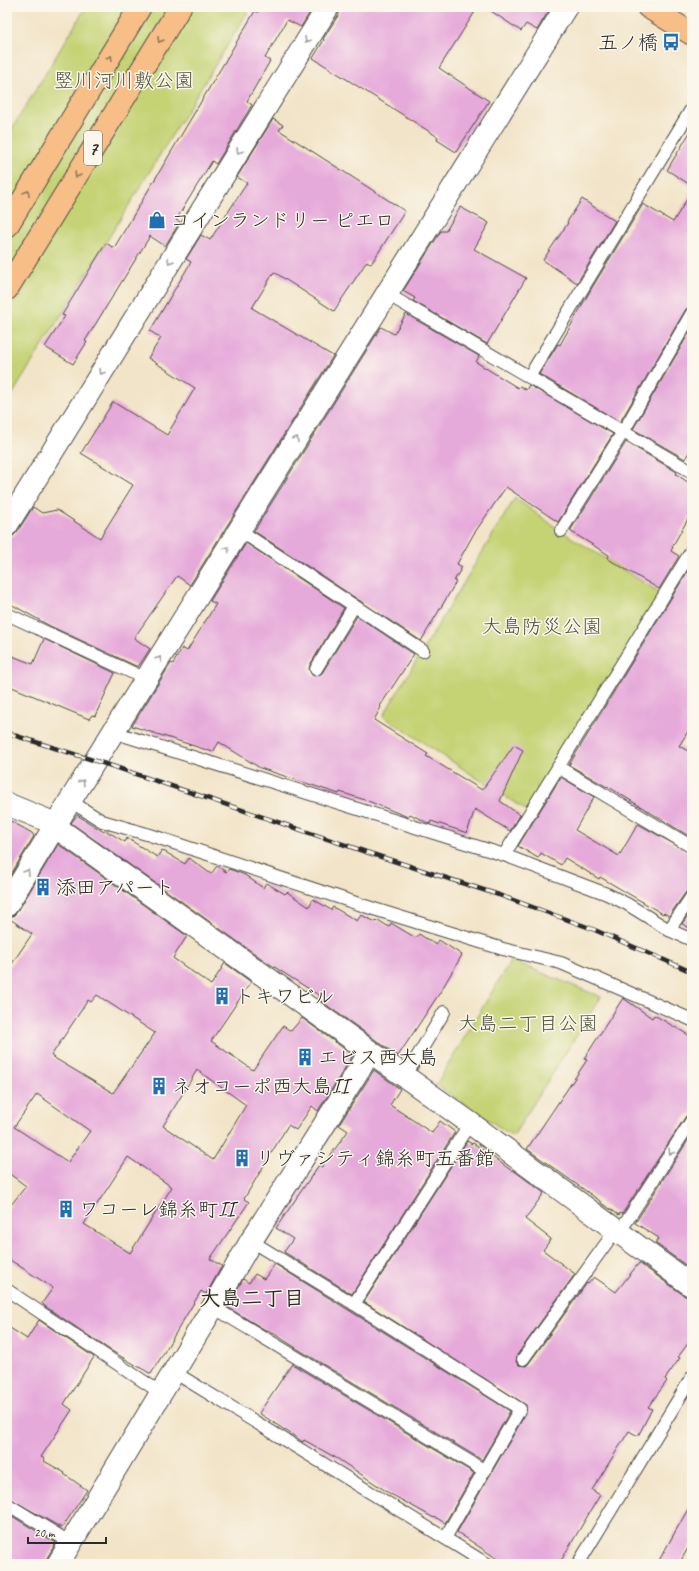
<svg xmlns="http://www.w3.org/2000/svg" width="699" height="1571" font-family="Caveat,'Klee One',sans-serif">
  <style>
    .green { fill: #c5d374; stroke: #787f50 }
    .building { fill: #e6aada; fill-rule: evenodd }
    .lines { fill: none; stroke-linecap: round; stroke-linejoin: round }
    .lane-casing { stroke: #494743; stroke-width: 14 }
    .street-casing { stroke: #494743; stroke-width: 24 }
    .primary-casing { stroke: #494743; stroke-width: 24 }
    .highway-casing { stroke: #494743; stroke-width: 24 }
    .lane { stroke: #fff; stroke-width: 12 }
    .street { stroke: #fff; stroke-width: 22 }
    .primary { stroke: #f7be87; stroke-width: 22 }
    .highway { stroke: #f7be87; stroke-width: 22 }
    .rail-casing { stroke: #2b2b2b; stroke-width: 4.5 }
    .rail { stroke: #fbf7ec; stroke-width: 3; stroke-dasharray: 9; stroke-linecap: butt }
    .oneway { stroke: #917459 }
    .oneway2 { stroke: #a0a0a0 }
    .labels { text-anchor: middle; stroke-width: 3; stroke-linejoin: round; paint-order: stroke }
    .shield { fill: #fbf7ec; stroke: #696865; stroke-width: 1 }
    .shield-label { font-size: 19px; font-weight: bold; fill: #2b2b2b }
    .poi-label { font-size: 20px; fill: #2b2b2b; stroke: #fbf7ec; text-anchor: start }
    .park-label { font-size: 20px; fill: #52553d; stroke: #fbf7ec }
    .neighbourhood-label { font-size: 21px; font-weight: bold; fill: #2b2b2b; stroke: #fbf7ec }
  </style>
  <rect width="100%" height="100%" fill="#fbf7ec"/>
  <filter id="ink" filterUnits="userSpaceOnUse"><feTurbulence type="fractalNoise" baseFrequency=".025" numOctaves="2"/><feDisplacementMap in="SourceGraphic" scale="8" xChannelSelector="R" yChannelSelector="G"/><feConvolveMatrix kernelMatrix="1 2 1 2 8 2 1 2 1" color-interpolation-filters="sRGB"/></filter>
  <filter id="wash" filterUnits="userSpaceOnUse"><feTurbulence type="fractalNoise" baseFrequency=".012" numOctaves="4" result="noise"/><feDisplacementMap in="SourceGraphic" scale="16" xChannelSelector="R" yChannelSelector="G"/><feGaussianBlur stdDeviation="0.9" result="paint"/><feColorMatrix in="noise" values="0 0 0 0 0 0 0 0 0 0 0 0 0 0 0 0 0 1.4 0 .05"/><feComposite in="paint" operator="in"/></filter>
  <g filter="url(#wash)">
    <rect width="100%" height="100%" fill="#f2e4c8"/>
    <!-- green -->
    <g class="green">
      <path d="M86 7H251L7 403V137Z"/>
      <path d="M515 498 561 531 664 595 530 813 383 716Z"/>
      <path d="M511 960 601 997 513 1136 436 1085Z"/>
    </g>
    <g id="blocks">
      <!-- building -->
      <g class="building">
        <path d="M261 7H313L301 27 287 20 265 58 270 61 247 101 252 105 216 164 212 161 176 220 180 222 165 246 150 236 85 341 87 342 73 364 45 347 65 316 62 315 106 243 114 248 255 11 258 12Z"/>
        <path d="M340 7H478L439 68 489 101 456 152 437 140 438 137 313 58 324 40 323 39 339 14Z"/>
        <path d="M485 7H551L537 30 526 24 521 31Z"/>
        <path d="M273 119 283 125 279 130 405 211 371 264 367 261 334 311 274 272 252 308 333 356 190 585 177 576 134 638 150 649 138 667 50 626 7 602V537L13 536 17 532 33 507 42 513 57 510 100 538 133 485 81 453 113 402 167 435 195 388 148 358 161 338 150 331 191 262 186 259 201 235 210 240 247 183 237 177Z"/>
        <path d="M692 129V186L667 170Z"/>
        <path d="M692 191V306L686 309 620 422 539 374 558 344 560 345 590 291 643 204 673 222Z"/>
        <path d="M582 199 615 221 577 283 543 260 568 223 567 222Z"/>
        <path d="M460 207 489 223 474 249 526 278 487 344 413 301 415 298 403 291 441 231H446Z"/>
        <path d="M406 314 479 356 476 362 518 388 520 386 526 390 529 385 613 434 558 522 506 487 473 535 457 564 462 567 454 581 456 582 421 641 254 531 381 327 394 334Z"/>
        <path d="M692 328V447L685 459 633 429Z"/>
        <path d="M626 442 677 472 676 474 692 485V512L672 547H673L671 551 679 556 659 589 608 559 609 555 570 531Z"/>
        <path d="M246 543 344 608 310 665 309 669 312 675 316 676 322 673 357 616 414 654 380 706 381 707 374 720 428 754 426 756 482 790 514 745 523 750 500 801 520 815 510 831 475 809 467 833 431 821 430 824 410 814 408 817 368 801 340 792 339 794 260 768 219 742 213 752 132 726 171 663 173 664 182 648 187 651 216 604 210 601Z"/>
        <path d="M692 564V725L679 746 692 753V838L607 786V787L569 765Z"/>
        <path d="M44 639 115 673 95 716 92 715 89 719 7 685V654L33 664Z"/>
        <path d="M561 777 594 797 575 830 619 856 638 824 692 854V889L686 892 669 916 664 913 663 914 600 877 599 879 565 858 561 865 541 853 538 858 518 846Z"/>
        <path d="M77 815 104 832 105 830 125 842 127 838 157 857 162 850 185 864 189 858 211 874 217 866 226 872 229 869 245 875 263 888 266 883 285 894 287 892 309 907 313 899 331 910 333 907 357 921 361 915 376 922 378 920 389 927 391 923 416 938 419 934 436 945 439 940 462 955 439 994 398 1056 318 999 320 996 265 961 71 823Z"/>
        <path d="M7 819 32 833 34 836 7 881Z"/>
        <path d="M58 844 187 936 173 958 211 985 225 963 251 982 211 1041 253 1070 283 1026 291 1031 302 1018 353 1055 318 1111 312 1106 296 1130 288 1125 244 1199 249 1202 210 1259 222 1266 206 1294 201 1291 151 1374 110 1350 46 1307 42 1303 53 1288 7 1258V1210L26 1186 7 1172V971L32 934 7 917 13 916 18 911ZM97 995 155 1033 113 1093 51 1056 88 1000 91 1002ZM197 1070 246 1105 213 1160 163 1126ZM37 1094 90 1131 68 1162 14 1127ZM128 1157 172 1187 130 1253 84 1224Z"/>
        <path d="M692 909V929L682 924Z"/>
        <path d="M623 998 652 1018 654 1015 692 1037V1113L686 1116 622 1214 620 1213 619 1215 601 1203 600 1201 527 1149 587 1060 584 1059Z"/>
        <path d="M374 1070 400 1089 390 1105 432 1133 440 1121 455 1132 352 1294 284 1252 293 1239 276 1228 319 1165 322 1167 348 1131 339 1125Z"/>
        <path d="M692 1134V1270L655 1243 659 1238 635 1223Z"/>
        <path d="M467 1141 472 1144 473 1143 512 1171 513 1170 544 1193 525 1219 551 1239 543 1250 575 1274 517 1355 516 1362 519 1365 526 1366 529 1363 587 1283 588 1284 594 1277 616 1292 639 1263 685 1296 692 1298V1338L678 1357 680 1358 665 1379 667 1381 648 1407 652 1409 638 1436 629 1431 592 1490 600 1495 559 1564H505L457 1532 526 1413V1405L364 1302Z"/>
        <path d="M275 1264 510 1411 482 1460 301 1351 268 1330 267 1331 227 1307 243 1279 249 1283 255 1274 264 1279Z"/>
        <path d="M39 1320 94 1357 64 1404 72 1410 41 1457 45 1459 44 1461 65 1473 64 1474 87 1490 62 1528 7 1497V1326L27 1339Z"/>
        <path d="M292 1364 474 1473 445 1523 435 1517 434 1518 389 1493 338 1459 304 1440 303 1442 259 1413Z"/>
        <path d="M692 1502V1541L679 1564H657Z"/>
        <path d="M7 1513 56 1543 47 1558 46 1564H7Z"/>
      </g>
    </g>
  </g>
  <g filter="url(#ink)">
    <use href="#blocks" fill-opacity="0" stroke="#494743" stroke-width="1"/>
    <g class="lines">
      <!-- lane casing -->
      <g class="lane-casing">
        <g id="lane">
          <path d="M387 294 692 472"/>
          <path d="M529 377 692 108"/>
          <path d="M239 530 423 651"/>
          <path d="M561 531 623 432 692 313"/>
          <path d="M7 614 146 679"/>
          <path d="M316 669 354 606"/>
          <path d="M113 732 504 855 607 894 627 904 669 930 692 940"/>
          <path d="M558 767 692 847"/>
          <path d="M70 801 102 821 150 835 374 909 503 949 561 963 692 1020"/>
          <path d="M504 855 692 550"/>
          <path d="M669 930 692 896"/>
          <path d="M405 1077 444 1012"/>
          <path d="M619 1233 692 1120"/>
          <path d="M251 1241 354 1304 520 1409 445 1538"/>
          <path d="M7 1290 161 1393"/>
          <path d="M354 1304 470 1123"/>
          <path d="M213 1307 485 1471"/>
          <path d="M523 1359 615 1231"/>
          <path d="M174 1372 487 1564"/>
          <path d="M7 1504 71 1543"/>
          <path d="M578 1564 692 1377"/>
        </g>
      </g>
      <!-- street casing -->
      <g class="street-casing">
        <g id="street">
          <path d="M7 525 328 7"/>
          <path d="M7 804 46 820 470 1123 692 1286"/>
          <path d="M7 905 70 801 566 7"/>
          <path d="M58 1564 213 1307 251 1241 370 1052"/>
        </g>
      </g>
      <!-- primary casing -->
      <g class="primary-casing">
        <path id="primary" d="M648 7 692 34"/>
      </g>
      <!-- highway casing -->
      <g class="highway-casing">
        <g id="highway">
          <path d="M7 226 140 7"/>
          <path d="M7 289 180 7"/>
        </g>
      </g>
      <!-- lane -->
      <use href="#lane" class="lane"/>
      <!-- street -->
      <use href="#street" class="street"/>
      <!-- primary -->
      <use href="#primary" class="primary"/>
      <!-- highway -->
      <use href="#highway" class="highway"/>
      <!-- rail casing -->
      <g class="rail-casing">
        <path id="rail" d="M7 733 115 767 366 852 499 895 590 928 692 972"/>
      </g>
      <!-- rail -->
      <use href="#rail" class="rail"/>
    </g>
    <!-- one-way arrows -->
    <defs><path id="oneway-chevron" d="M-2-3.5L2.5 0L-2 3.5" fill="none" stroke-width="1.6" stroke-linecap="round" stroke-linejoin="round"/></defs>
    <g class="oneway">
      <use href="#oneway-chevron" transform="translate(160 40) rotate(121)"/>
      <use href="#oneway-chevron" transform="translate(110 58) rotate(-59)"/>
      <use href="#oneway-chevron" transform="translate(77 175) rotate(121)"/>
      <use href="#oneway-chevron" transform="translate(27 193) rotate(-59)"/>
    </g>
    <g class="oneway2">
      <use href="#oneway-chevron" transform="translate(307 40) rotate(122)"/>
      <use href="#oneway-chevron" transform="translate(239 151) rotate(122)"/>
      <use href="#oneway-chevron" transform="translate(170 261) rotate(122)"/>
      <use href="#oneway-chevron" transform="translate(102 372) rotate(122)"/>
      <use href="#oneway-chevron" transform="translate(296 439) rotate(-58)"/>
      <use href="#oneway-chevron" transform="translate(227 549) rotate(-58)"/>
      <use href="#oneway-chevron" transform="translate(159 659) rotate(-58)"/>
      <use href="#oneway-chevron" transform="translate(82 782) rotate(-58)"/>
      <use href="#oneway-chevron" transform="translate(27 872) rotate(-59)"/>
      <use href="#oneway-chevron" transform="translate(671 1152) rotate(123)"/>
    </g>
  </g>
  <!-- icons -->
  <defs>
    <g id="bus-bare" transform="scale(1.38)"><path d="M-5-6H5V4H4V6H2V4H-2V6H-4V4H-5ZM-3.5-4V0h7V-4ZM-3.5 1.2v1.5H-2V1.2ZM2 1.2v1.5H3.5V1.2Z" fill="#1f6fb2" stroke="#fbf7ec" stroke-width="2.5" paint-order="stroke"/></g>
    <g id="shop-bare" transform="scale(1.38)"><path d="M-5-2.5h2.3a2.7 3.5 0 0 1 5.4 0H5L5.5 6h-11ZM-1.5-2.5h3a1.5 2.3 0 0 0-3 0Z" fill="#1f6fb2" stroke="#fbf7ec" stroke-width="2.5" paint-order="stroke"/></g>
    <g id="building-bare" transform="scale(1.38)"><path d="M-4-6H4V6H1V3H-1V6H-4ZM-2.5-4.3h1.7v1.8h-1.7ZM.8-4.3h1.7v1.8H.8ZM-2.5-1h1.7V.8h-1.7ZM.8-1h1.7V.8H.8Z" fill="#1f6fb2" stroke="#fbf7ec" stroke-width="2.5" paint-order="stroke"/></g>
  </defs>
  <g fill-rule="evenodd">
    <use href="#bus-bare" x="671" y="42"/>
    <use href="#shop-bare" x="157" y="220"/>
    <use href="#building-bare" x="43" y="887"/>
    <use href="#building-bare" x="222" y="996"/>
    <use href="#building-bare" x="305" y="1057"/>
    <use href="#building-bare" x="159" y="1086"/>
    <use href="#building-bare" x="242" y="1158"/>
    <use href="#building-bare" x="66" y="1209"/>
  </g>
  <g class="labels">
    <!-- shield labels -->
    <rect class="shield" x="84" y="131" width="18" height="34" rx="3"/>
    <g class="shield-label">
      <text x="93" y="155">7</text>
    </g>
    <!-- poi labels -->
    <g class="poi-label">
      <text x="658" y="49" text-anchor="end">五ノ橋</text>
      <text x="170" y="227">コインランドリー ピエロ</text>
      <text x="56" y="894">添田アパート</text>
      <text x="235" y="1003">トキワビル</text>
      <text x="318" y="1064">エビス西大島</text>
      <text x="172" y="1093">ネオコーポ西大島II</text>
      <text x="255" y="1165">リヴァシティ錦糸町五番館</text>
      <text x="79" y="1216">ワコーレ錦糸町II</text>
    </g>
    <!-- park labels -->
    <g class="park-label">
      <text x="124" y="87">竪川河川敷公園</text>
      <text x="542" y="633">大島防災公園</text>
      <text x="528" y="1030">大島二丁目公園</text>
    </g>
    <!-- neighbourhood labels -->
    <g class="neighbourhood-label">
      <text x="252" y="1305">大島二丁目</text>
    </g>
  </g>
  <!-- margin -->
  <rect width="699" height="1571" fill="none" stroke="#fbf7ec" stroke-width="24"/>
  <!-- scale -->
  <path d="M28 1537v6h78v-6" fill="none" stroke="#2b2b2b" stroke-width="2"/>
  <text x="34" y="1537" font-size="12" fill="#2b2b2b" stroke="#fbf7ec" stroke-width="3" paint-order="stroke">20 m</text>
</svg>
